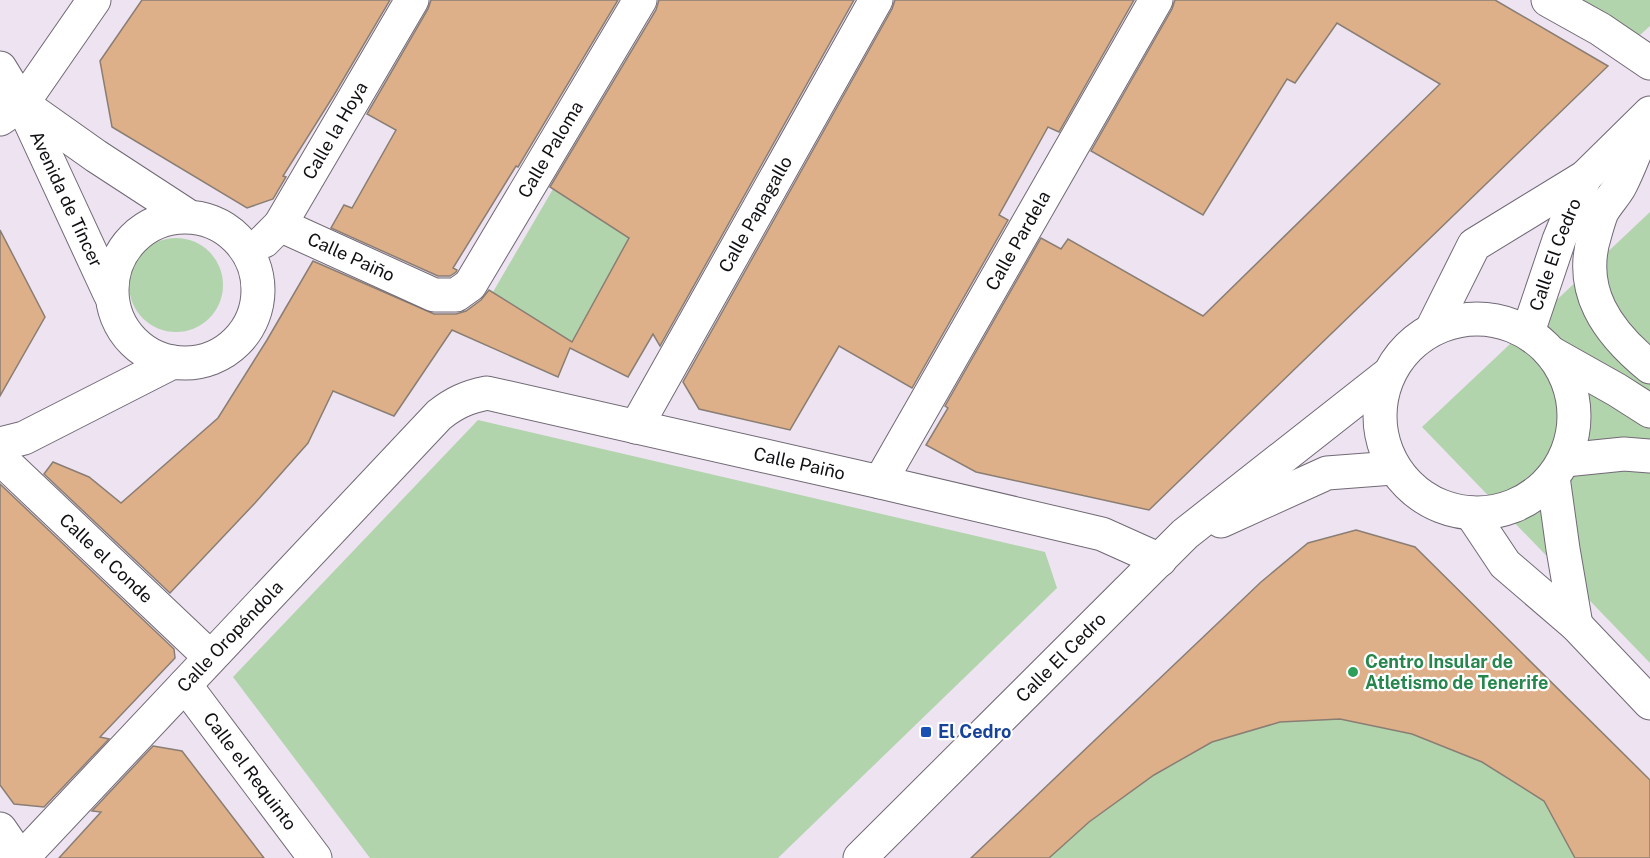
<svg xmlns="http://www.w3.org/2000/svg" width="1650" height="858" font-family="'Public Sans',sans-serif">
  <style>
    .green { fill: #b2d4ac }
    .building { fill: #deb089; stroke: #8a7e74; stroke-width: 1.5 }
    .lines { fill: none; stroke-linecap: round; stroke-linejoin: round }
    .street-casing { stroke: #716975; stroke-width: 35 }
    .highway-casing { stroke: #716975; stroke-width: 35 }
    .street { stroke: #fff; stroke-width: 33 }
    .highway { stroke: #fff; stroke-width: 33 }
    .leisure-dot { fill: #2e9e5b; stroke: #fff; stroke-width: 2 }
    .transit-dot { fill: #1a4fb4; stroke: #fff; stroke-width: 2 }
    .labels { text-anchor: middle; stroke-width: 4.5; stroke-linejoin: round; paint-order: stroke }
    .street-label { font-size: 18px; fill: #120f14; stroke: #fff }
    .leisure-label { font-size: 18px; font-weight: bold; fill: #27864d; stroke: #fff; text-anchor: start }
    .transit-label { font-size: 18px; font-weight: bold; fill: #164399; stroke: #fff; text-anchor: start }
  </style>
  <rect width="100%" height="100%" fill="#ede3f1"/>
  <!-- green -->
  <g class="green">
    <path d="M1581 0H1650V26L1640 35Z"/>
    <path d="M553 189 629 238 571 344 542 323 493 292Z"/>
    <path d="M1650 212V663L1422 427Z"/>
    <circle cx="176" cy="285" r="47"/>
    <path d="M478 420 1045 552 1057 588 778 858H370L233 677Z"/>
    <path d="M1356 530 1415 547 1650 858H971L1261 582 1308 543Z"/>
  </g>
  <!-- building -->
  <g class="building">
    <path d="M142 0H390L334 95 283 176 286 177 273 199 247 208 112 127 100 61Z"/>
    <path d="M431 0H618L518 167 516 166 453 268 457 270 456 272 450 276H438L331 228 344 205 352 208 396 130 367 114 428 9Z"/>
    <path d="M659 0H854L660 346 653 334 628 377 570 348 558 377 452 330 394 416 333 391 308 443 255 503 170 593 44 474 53 462 89 477 121 503 218 418 267 340 313 261 434 314H456L466 311 481 300 489 290 572 342 629 238 550 187 656 10Z"/>
    <path d="M895 0H1134L1059 132 1048 127 999 215 1008 220 912 388 839 346 790 430 699 409 683 382 892 9Z"/>
    <path d="M1175 0H1495L1608 66 1149 510 976 472 926 445 948 408 945 406 1041 238 1061 249 1068 239 1203 316 1440 84 1337 23 1295 83 1287 79 1203 215 1091 151 1172 9Z"/>
    <path d="M0 230 45 317 0 396Z"/>
    <path d="M0 484 174 649 175 658 100 737 109 739 44 807 14 804 0 785Z"/>
    <path d="M1356 530 1415 547 1650 780V858H1575L1544 801 1482 762 1412 734 1340 719 1280 722 1212 742 1154 775 1089 822 1049 858H971L1261 582 1308 543Z"/>
    <path d="M153 746 182 751 264 858H59L101 812 92 811Z"/>
  </g>
  <g class="lines">
    <!-- street casing -->
    <g class="street-casing">
      <g id="street">
        <path d="M1548 0 1600 29 1650 63"/>
        <path id="s1" d="M0 68 22 104 110 294"/>
        <path d="M24 105 96 156 185 214"/>
        <path d="M0 119 22 104 94 0"/>
        <circle cx="185" cy="290" r="73"/>
        <path id="s2" d="M280 225 434 295H456L470 285 640 0"/>
        <path id="s3" d="M264 241 280 225 412 0"/>
        <circle cx="1477" cy="416" r="97"/>
        <path d="M1432 329 1474 245 1585 177 1650 113"/>
        <path id="s4" d="M1528 332 1559 240 1585 177"/>
        <path id="s5" d="M636 427 876 0"/>
        <path d="M0 444 24 438 173 362"/>
        <path id="s6" d="M0 458 210 657"/>
        <path d="M1553 477 1563 549 1576 625"/>
        <path id="s7" d="M880 482 1156 0"/>
        <path d="M1471 513 1505 564 1576 625 1650 703"/>
        <path d="M1221 521 1327 473 1393 468"/>
        <path id="s8" d="M185 685 315 858"/>
        <path d="M0 829 20 858"/>
        <path id="s9" d="M22 858 439 415C454 403 467 397 487 393L880 482 1102 534 1160 560"/>
        <path id="s10" d="M860 858 1185 534 1386 376"/>
      </g>
    </g>
    <!-- highway casing -->
    <g class="highway-casing">
      <g id="highway">
        <path d="M1650 114C1640 138 1632 163 1620 186 1615 195 1607 203 1602 212 1599 219 1597 227 1595 234 1577 290 1607 332 1650 367"/>
        <path d="M1553 354 1617 390 1650 411"/>
        <path d="M1565 460 1624 454 1650 456"/>
      </g>
    </g>
    <!-- street -->
    <use href="#street" class="street"/>
    <!-- highway -->
    <use href="#highway" class="highway"/>
  </g>
  <!-- markers -->
  <circle class="leisure-dot" cx="1353" cy="672" r="6"/>
  <rect class="transit-dot" x="920" y="726" width="12" height="12" rx="3"/>
  <g class="labels">
    <!-- street labels -->
    <g class="street-label">
      <text dy="6" stroke="none"><textPath href="#s3" startOffset="132">Calle la Hoya</textPath></text>
      <text dy="6" stroke="none"><textPath href="#s2" startOffset="366">Calle Paloma</textPath></text>
      <text dy="6" stroke="none"><textPath href="#s1" startOffset="147">Avenida de Tíncer</textPath></text>
      <text dy="6" stroke="none"><textPath href="#s5" startOffset="244">Calle Papagallo</textPath></text>
      <text dy="6" stroke="none"><textPath href="#s7" startOffset="278">Calle Pardela</textPath></text>
      <text dy="6" stroke="none"><textPath href="#s4" startOffset="82">Calle El Cedro</textPath></text>
      <text dy="6" stroke="none"><textPath href="#s2" startOffset="78">Calle Paiño</textPath></text>
      <text dy="6" stroke="none"><textPath href="#s9" startOffset="982">Calle Paiño</textPath></text>
      <text dy="6" stroke="none"><textPath href="#s6" startOffset="146">Calle el Conde</textPath></text>
      <text dy="6" stroke="none"><textPath href="#s9" startOffset="304">Calle Oropéndola</textPath></text>
      <text dy="6" stroke="none"><textPath href="#s10" startOffset="284">Calle El Cedro</textPath></text>
      <text dy="6" stroke="none"><textPath href="#s8" startOffset="108">Calle el Requinto</textPath></text>
    </g>
    <!-- leisure labels -->
    <g class="leisure-label">
      <text x="1365" y="668">Centro Insular de<tspan x="1365" dy="21">Atletismo de Tenerife</tspan></text>
    </g>
    <!-- transit labels -->
    <g class="transit-label">
      <text x="938" y="738">El Cedro</text>
    </g>
  </g>
</svg>
